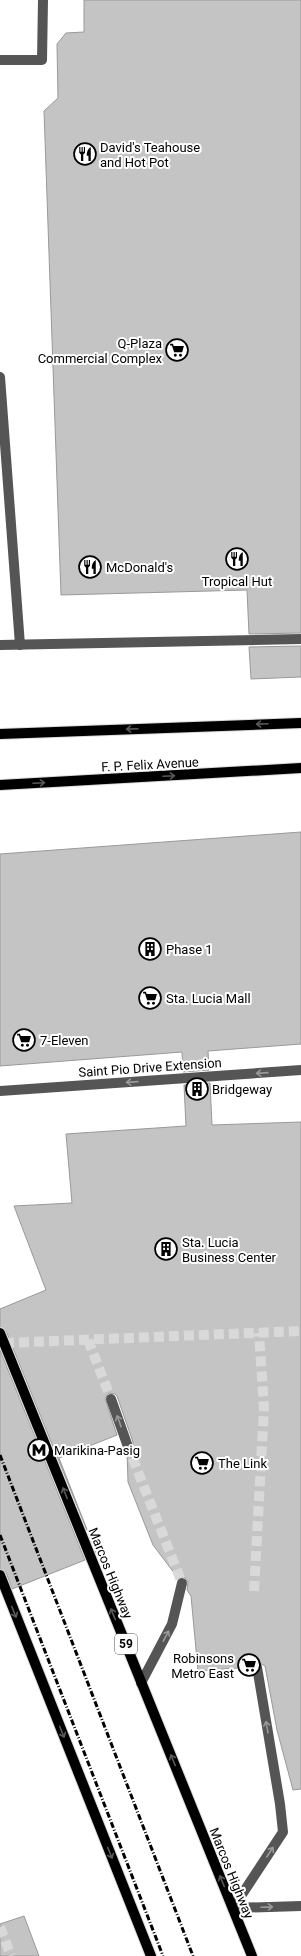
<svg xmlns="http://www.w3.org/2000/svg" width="301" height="1956" font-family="Roboto,sans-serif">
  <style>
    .building { fill: #c4c4c4; stroke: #999 }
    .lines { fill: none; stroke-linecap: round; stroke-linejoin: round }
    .minor-tunnel { stroke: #d9d9d9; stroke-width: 10; stroke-dasharray: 10 5; stroke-linecap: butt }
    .major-casing { stroke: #dbdbdb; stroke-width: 12 }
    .minor { stroke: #555; stroke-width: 10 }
    .major { stroke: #000; stroke-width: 10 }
    .rail { stroke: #000; stroke-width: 3; stroke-dasharray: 6 2 1 2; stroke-linecap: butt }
    .oneway { stroke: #595959 }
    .oneway2 { stroke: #999 }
    .labels { text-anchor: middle; stroke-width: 4; stroke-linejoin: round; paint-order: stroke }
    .shield { fill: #fff; stroke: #4c4c4c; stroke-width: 1 }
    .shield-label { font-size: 12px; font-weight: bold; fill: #000 }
    .poi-label { font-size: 13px; fill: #000; stroke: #fff; text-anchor: start }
    .street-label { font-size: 13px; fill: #000; stroke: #fff }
  </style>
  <rect width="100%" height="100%" fill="#fff"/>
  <!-- building -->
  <g class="building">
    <path d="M84 0H301V633L249 634 247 590 61 595 44 111 58 98 57 44 66 33 84 32Z"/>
    <path d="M301 646V677L251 679 249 647Z"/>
    <path d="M301 832V1044L208 1051 209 1070 183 1072 182 1052 0 1066V854Z"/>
    <path d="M210 1083 212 1125 301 1122V1789L293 1790 277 1730 265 1666 256 1661 253 1662 251 1667 198 1671 191 1596 187 1590 188 1582 184 1577 178 1578 153 1545 128 1482 127 1450 132 1448 133 1442 117 1396 115 1394 109 1393 105 1398 117 1435 59 1458 97 1555 6 1331 0 1327V1309L46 1290 14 1206 72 1203 66 1134 186 1126 184 1085Z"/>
    <path d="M0 1350 85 1560 12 1589 6 1572 0 1569Z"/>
    <path d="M24 1916 39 1956H0V1924Z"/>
  </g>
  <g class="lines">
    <!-- minor-tunnel -->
    <g class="minor-tunnel">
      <path d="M88 1340 111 1399"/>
      <path d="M4 1343 301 1331"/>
      <path d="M127 1444 182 1583"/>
      <path d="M254 1591 264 1408 259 1333"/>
      <path d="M0 1927 11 1956"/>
    </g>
    <!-- major casing -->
    <g class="major-casing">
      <g id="major">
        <path d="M0 734 301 723"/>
        <path d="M0 785 301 768"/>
        <path d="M0 1333 252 1956"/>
        <path d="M0 1575 151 1956"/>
      </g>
    </g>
    <!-- minor -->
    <g class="minor">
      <path d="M0 60H42L43 0"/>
      <path d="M0 377 20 645"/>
      <path d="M0 645 301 639"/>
      <path d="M0 1091 301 1070"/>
      <path d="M111 1399 127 1444"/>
      <path d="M141 1683 172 1624 182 1583"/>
      <path d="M233 1908 283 1832 280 1804 257 1667"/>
      <path d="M233 1908 301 1906"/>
    </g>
    <!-- major -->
    <use href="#major" class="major"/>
    <!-- rail -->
    <g class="rail">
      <path d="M0 1455 193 1956"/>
      <path d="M0 1535 163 1956"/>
    </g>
  </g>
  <!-- one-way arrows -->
  <defs><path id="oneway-shaft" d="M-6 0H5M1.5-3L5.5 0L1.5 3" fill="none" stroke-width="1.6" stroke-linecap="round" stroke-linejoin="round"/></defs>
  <g class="oneway">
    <use href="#oneway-shaft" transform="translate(262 724) rotate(178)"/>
    <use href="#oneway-shaft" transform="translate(132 729) rotate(178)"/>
    <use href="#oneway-shaft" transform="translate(169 776) rotate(-3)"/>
    <use href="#oneway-shaft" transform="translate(39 783) rotate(-3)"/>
    <use href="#oneway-shaft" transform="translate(65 1493) rotate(-112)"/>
    <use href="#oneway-shaft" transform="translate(14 1612) rotate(68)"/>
    <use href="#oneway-shaft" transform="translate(113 1614) rotate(-112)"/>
    <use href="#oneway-shaft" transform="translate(62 1732) rotate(68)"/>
    <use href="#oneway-shaft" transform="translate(173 1760) rotate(-112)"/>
    <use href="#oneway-shaft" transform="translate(110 1853) rotate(68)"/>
    <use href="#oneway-shaft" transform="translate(222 1881) rotate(-112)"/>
  </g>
  <g class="oneway2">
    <use href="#oneway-shaft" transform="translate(262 1073) rotate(176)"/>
    <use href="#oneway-shaft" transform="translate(132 1082) rotate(176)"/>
    <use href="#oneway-shaft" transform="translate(119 1421) rotate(-110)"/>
    <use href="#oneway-shaft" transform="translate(166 1636) rotate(-62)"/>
    <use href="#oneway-shaft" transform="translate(267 1727) rotate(-100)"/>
    <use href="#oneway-shaft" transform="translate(270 1852) rotate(-57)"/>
    <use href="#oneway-shaft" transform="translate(267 1907) rotate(-2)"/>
  </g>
  <!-- icons -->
  <defs>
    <g id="restaurant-ring" transform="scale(1.15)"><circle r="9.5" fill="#fff" stroke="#000" stroke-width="1.5"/><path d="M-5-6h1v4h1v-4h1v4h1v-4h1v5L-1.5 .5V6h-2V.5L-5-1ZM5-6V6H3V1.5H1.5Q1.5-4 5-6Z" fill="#000"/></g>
    <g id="supermarket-ring" transform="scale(1.15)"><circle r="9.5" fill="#fff" stroke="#000" stroke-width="1.5"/><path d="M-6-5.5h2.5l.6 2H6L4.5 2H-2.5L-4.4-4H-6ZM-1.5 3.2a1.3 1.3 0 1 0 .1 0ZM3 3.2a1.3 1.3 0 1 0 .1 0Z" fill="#000"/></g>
    <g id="building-ring" transform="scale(1.15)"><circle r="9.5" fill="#fff" stroke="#000" stroke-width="1.5"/><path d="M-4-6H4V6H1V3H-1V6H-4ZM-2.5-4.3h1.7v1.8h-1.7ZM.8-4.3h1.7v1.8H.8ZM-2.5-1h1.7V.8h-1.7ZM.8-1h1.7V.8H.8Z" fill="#000"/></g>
    <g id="metro-ring" transform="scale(1.15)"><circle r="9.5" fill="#fff" stroke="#000" stroke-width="1.5"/><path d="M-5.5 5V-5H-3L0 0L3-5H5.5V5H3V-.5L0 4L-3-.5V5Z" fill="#000"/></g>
  </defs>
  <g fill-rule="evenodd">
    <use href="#restaurant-ring" x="85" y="154"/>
    <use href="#supermarket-ring" x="177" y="350"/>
    <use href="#restaurant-ring" x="237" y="559"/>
    <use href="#restaurant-ring" x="90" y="567"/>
    <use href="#building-ring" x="150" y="949"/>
    <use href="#supermarket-ring" x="150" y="998"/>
    <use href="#supermarket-ring" x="24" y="1040"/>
    <use href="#building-ring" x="197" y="1089"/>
    <use href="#building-ring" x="166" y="1249"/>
    <use href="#metro-ring" x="39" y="1450"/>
    <use href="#supermarket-ring" x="202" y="1463"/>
    <use href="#supermarket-ring" x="249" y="1665"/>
  </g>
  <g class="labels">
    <!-- shield labels -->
    <rect class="shield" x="115" y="1634" width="22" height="20" rx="3"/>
    <g class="shield-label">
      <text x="126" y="1648">59</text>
    </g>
    <!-- poi labels -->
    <g class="poi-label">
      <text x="100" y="152">David's Teahouse<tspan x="100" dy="15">and Hot Pot</tspan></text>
      <text x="162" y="348" text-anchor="end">Q-Plaza<tspan x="162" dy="15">Commercial Complex</tspan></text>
      <text x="106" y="572">McDonald's</text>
      <text x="237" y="586" text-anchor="middle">Tropical Hut</text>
      <text x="166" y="954">Phase 1</text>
      <text x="166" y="1003">Sta. Lucia Mall</text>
      <text x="40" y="1045">7-Eleven</text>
      <text x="212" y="1094">Bridgeway</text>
      <text x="182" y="1247">Sta. Lucia<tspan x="182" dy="15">Business Center</tspan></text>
      <text x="54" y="1455">Marikina-Pasig</text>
      <text x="218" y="1468">The Link</text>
      <text x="234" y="1663" text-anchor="end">Robinsons<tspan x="234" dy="15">Metro East</tspan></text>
    </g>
    <!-- street labels -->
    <g class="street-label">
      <text transform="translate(150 764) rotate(-3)" y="5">F. P. Felix Avenue</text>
      <text transform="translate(150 1067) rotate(-4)" y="5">Saint Pio Drive Extension</text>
      <text transform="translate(111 1573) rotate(68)" y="5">Marcos Highway</text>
      <text transform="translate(232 1873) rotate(68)" y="5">Marcos Highway</text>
    </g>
  </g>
</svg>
